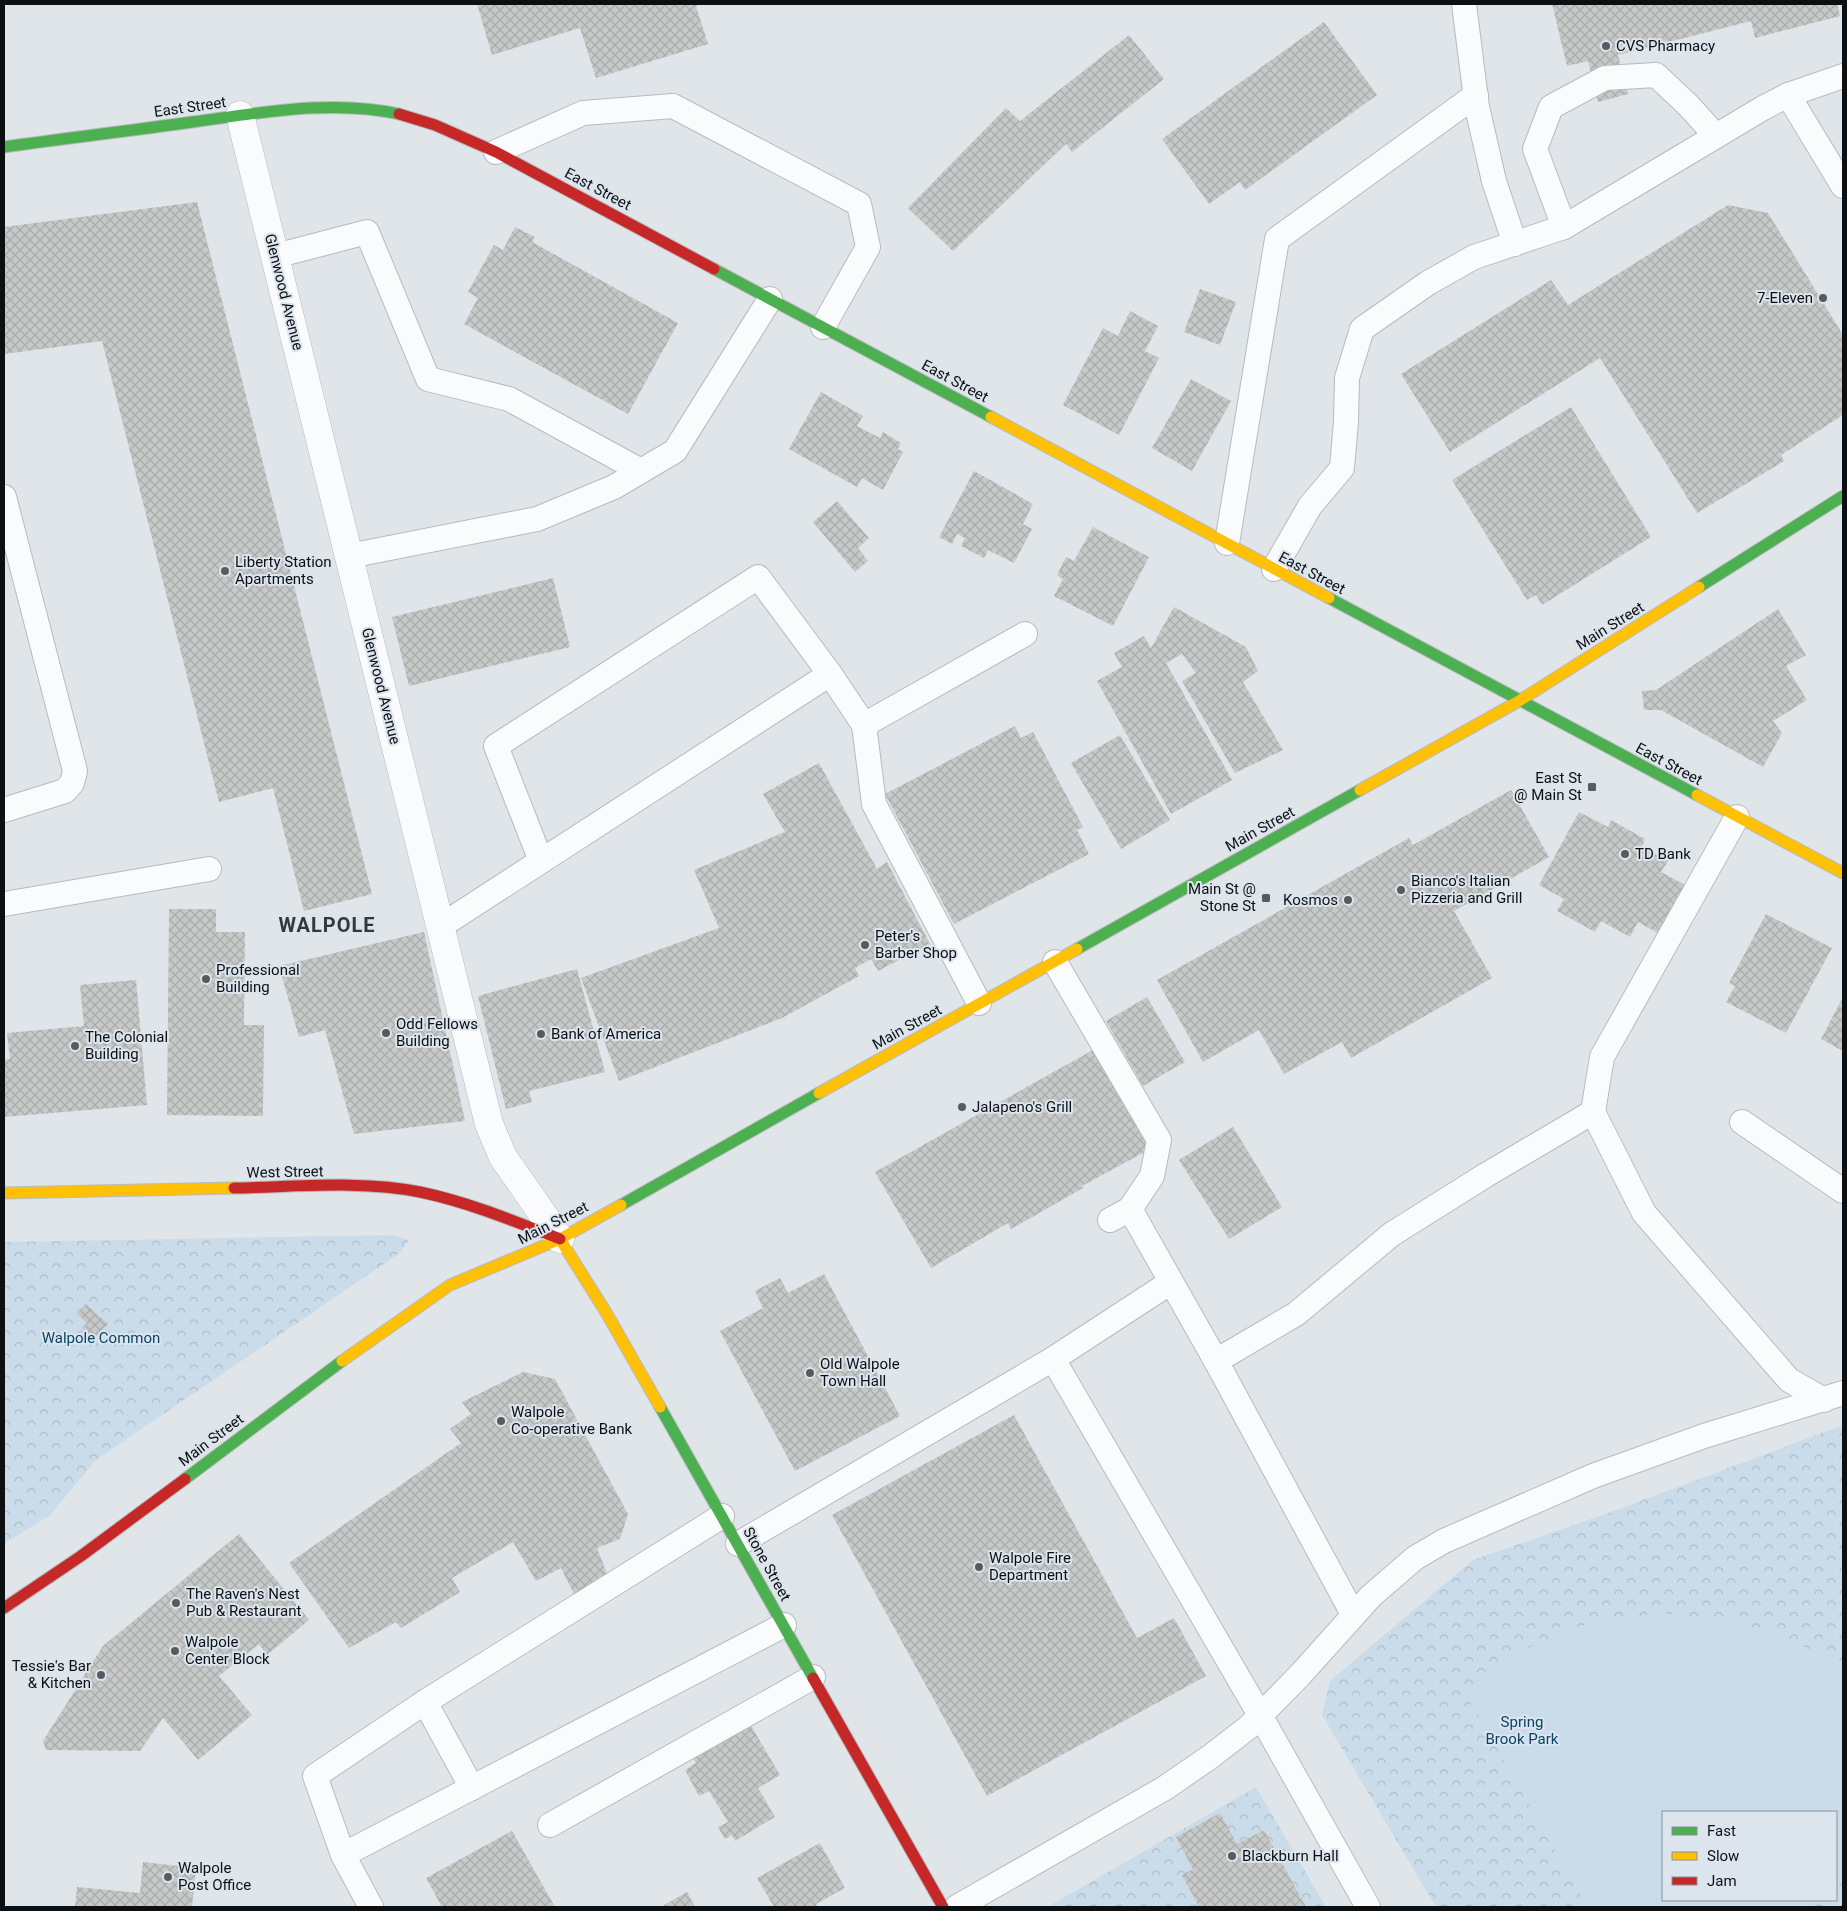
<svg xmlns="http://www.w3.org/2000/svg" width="1847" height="1911" font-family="Roboto,sans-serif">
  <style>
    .park { fill: url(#park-crowns); fill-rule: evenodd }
    .garden { fill: #cadcea }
    .building { fill: url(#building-cross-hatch) }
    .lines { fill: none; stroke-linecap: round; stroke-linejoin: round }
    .lane-casing { stroke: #b7bbbe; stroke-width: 26 }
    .street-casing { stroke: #b7bbbe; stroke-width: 29 }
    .fast-casing { stroke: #b7bbbe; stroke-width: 13 }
    .slow-casing { stroke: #b7bbbe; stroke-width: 13 }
    .jam-casing { stroke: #b7bbbe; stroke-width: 13 }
    .lane { stroke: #fafbfc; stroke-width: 24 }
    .street { stroke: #fafbfc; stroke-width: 28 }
    .fast { stroke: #4caf50; stroke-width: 11 }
    .slow { stroke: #ffc107; stroke-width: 11 }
    .jam { stroke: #c62828; stroke-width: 11 }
    .poi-dot { fill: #575b5d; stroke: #dce5ed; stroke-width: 2 }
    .labels { text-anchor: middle; stroke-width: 4; stroke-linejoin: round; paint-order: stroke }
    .poi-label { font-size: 15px; fill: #0d1012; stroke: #dce5ed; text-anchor: start }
    .street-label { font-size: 15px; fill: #0d1012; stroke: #dce5ed }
    .park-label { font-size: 15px; fill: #094465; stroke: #dce5ed }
    .district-label { font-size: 20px; font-weight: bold; letter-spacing: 1px; fill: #31383e; stroke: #dce5ed }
  </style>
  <defs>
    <pattern id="park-crowns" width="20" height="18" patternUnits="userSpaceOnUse" patternTransform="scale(1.25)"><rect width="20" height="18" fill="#cadcea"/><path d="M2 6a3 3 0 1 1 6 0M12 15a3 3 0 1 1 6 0" fill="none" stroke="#acbcc8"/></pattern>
    <pattern id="building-cross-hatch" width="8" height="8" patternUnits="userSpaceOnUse" patternTransform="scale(1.25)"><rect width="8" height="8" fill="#c7c8c8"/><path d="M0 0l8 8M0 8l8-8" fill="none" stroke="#aaabab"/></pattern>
  </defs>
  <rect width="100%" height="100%" fill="#e0e5e9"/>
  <!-- park -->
  <g class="park">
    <path d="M394 1235 409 1240 400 1253 96 1460 50 1515 4 1544V1242Z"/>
    <path d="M1843 1425V1907H1436L1322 1715 1330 1681 1473 1560 1611 1512ZM1663 1812H1836V1900H1663Z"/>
    <path d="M1256 1787 1326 1907H1047Z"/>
  </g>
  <!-- garden -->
  <path class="garden" d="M1662 1613 1738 1622 1808 1648 1843 1673V1882L1836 1888V1812H1663V1900H1821L1812 1907H1588L1464 1691 1530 1647 1589 1623Z"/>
  <!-- building -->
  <g class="building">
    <path d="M477 4H701L696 6 708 44 596 78 580 28 492 55Z"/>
    <path d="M1552 4H1837L1840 16 1755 38 1751 21 1618 55 1628 94 1598 102 1588 61 1567 66Z"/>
    <path d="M1324 22 1377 95 1245 190 1240 182 1209 204 1162 139Z"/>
    <path d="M1129 35 1164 79 1072 152 1066 144 953 251 908 208 1006 108 1020 121Z"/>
    <path d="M197 202 372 894 304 911 273 788 219 802 102 341 4 354V227Z"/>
    <path d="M1728 205 1768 213 1843 335V415L1781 455 1784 461 1697 513 1600 358 1450 452 1401 374 1551 280 1568 305Z"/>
    <path d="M515 227 535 237 532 242 678 323 628 414 464 324 478 298 468 292 494 245 503 250Z"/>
    <path d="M1200 289 1236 302 1220 345 1184 332Z"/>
    <path d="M1130 311 1158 326 1145 351 1159 358 1119 435 1063 405 1103 328 1118 336Z"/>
    <path d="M1191 379 1231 401 1192 471 1152 448Z"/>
    <path d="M821 392 863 416 857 426 880 438 883 432 901 443 898 449 903 452 883 490 862 478 857 487 789 449Z"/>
    <path d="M1571 407 1651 537 1542 605 1536 595 1527 600 1452 480Z"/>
    <path d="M974 471 1033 504 1023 524 1032 529 1014 563 988 550 984 558 961 546 965 538 957 534 952 544 939 537Z"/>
    <path d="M837 501 869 538 858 548 868 561 855 572 813 522Z"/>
    <path d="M1093 527 1149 557 1113 626 1054 596 1063 579 1057 575 1066 557 1074 561Z"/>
    <path d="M553 578 570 647 409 686 392 617Z"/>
    <path d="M1174 607 1246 647 1258 671 1243 682 1283 750 1235 773 1182 681 1196 673 1182 654 1166 663 1232 780 1171 814 1097 681 1122 667 1114 653 1144 636 1151 648Z"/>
    <path d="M1778 609 1806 655 1786 666 1807 700 1773 721 1782 733 1763 767 1661 710H1644L1642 691 1656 690Z"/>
    <path d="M1015 726 1021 738 1033 732 1083 827 1077 830 1089 854 954 924 885 794Z"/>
    <path d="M1120 735 1170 820 1121 849 1071 763Z"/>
    <path d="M819 763 877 869 887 862 930 944 878 971 871 959 855 968 859 976 782 1018 619 1081 581 978 719 928 694 870 785 832 763 794Z"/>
    <path d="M1511 790 1549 857 1454 911 1492 978 1351 1058 1342 1042 1284 1074 1259 1030 1203 1062 1157 980 1409 838 1413 845Z"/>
    <path d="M1579 812 1608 827 1611 820 1645 839 1642 847 1668 861 1661 872 1689 887 1663 936 1638 922 1630 937 1601 921 1595 932 1557 911 1564 899 1539 885Z"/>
    <path d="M169 909H216V932H245L244 1025H264L263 1116 167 1115Z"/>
    <path d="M1766 914 1832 948 1786 1033 1726 1002 1735 986 1729 983Z"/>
    <path d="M424 932 465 1121 354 1134 325 1030 299 1037 279 966Z"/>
    <path d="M577 969 605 1072 529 1091 532 1102 506 1109 478 996Z"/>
    <path d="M136 980 147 1105 4 1117V1060L10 1059 7 1033 84 1026 80 985Z"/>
    <path d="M1147 997 1185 1062 1143 1086 1106 1021Z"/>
    <path d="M1843 997V1051L1821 1039Z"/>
    <path d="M1093 1050 1150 1149 1082 1186 1083 1188 1011 1229 1008 1223 931 1268 875 1172Z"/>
    <path d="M1233 1127 1282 1207 1229 1239 1179 1160Z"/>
    <path d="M824 1274 900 1416 795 1471 720 1331 763 1308 755 1291 780 1278 788 1293Z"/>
    <path d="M86 1304 108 1324 93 1339 82 1328 87 1323 77 1314Z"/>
    <path d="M523 1372 555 1379 628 1514 620 1539 597 1548 607 1574 574 1594 561 1568 536 1581 513 1542 452 1578 460 1592 401 1628 396 1622 349 1648 289 1563 461 1443 450 1429 471 1414 462 1402Z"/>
    <path d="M1014 1415 1137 1638 1174 1618 1206 1676 987 1796 832 1515Z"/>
    <path d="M239 1534 309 1620 267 1655 259 1644 219 1676 252 1715 198 1760 163 1718 140 1751 46 1750 43 1741 103 1646Z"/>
    <path d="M750 1724 780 1775 758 1788 775 1817 735 1841 732 1835 725 1839 718 1827 728 1822 709 1791 699 1796 685 1770 696 1763 693 1758Z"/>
    <path d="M1220 1813 1237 1844 1264 1830 1306 1907H1199L1182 1875 1193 1869 1176 1837Z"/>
    <path d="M512 1831 555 1907H442L426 1878Z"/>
    <path d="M820 1843 845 1888 816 1904 818 1907H774L757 1878Z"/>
    <path d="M143 1862 196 1868 192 1907H75L77 1887 140 1893Z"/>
    <path d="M687 1892 695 1907H661Z"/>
  </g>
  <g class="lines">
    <!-- lane casing -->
    <g class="lane-casing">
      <g id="lane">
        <path d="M1464 4 1477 107 1494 181 1515 244"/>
        <path d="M1788 95 1843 186"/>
        <path d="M496 152 583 113 673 106 859 204 868 247 823 327"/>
        <path d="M1564 227 1535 149 1551 107 1605 78 1656 75 1688 105 1716 136"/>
        <path d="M275 256 367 232 428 379 509 399 641 471 675 451 770 299"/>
        <path d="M4 497 75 771 72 783 65 791 4 810"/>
        <path d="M1227 543 1277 239 1476 95"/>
        <path d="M349 556 537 519 614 487 641 471"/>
        <path d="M1274 569 1310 506 1342 468 1346 421 1347 378 1362 329 1428 283 1474 257 1564 227 1763 108 1788 95 1843 76"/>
        <path d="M864 725 874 804 979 1003"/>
        <path d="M541 861 496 746 758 577 830 674"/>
        <path d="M4 904 209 869"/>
        <path d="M441 926 830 674 864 725 1025 634"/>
        <path d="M1055 962 1159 1140 1152 1176 1130 1209"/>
        <path d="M1593 1112 1602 1057 1737 817"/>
        <path d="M1742 1122 1843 1191"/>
        <path d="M1110 1220 1130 1209 1216 1361 1353 1614"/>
        <path d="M1053 1359 1260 1715 1368 1907"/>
        <path d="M1216 1361 1296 1314 1392 1234 1486 1175 1593 1112 1644 1213 1789 1380 1824 1400"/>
        <path d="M738 1544 1053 1359 1171 1282"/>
        <path d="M425 1702 472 1788"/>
        <path d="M550 1825 813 1677"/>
        <path d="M343 1855 315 1776 425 1702 722 1516"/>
        <path d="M371 1907 343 1855 784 1625"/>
        <path d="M957 1907 1165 1788 1210 1757 1250 1726 1300 1675 1371 1596 1415 1558 1444 1541 1593 1476 1704 1436 1843 1393"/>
      </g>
    </g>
    <!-- street casing -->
    <g class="street-casing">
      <path id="street" d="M240 115 489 1124 503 1157 560 1239"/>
    </g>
    <!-- fast casing -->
    <g class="fast-casing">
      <g id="fast">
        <path d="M4 147C67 138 129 131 192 122 260 113 331 99 399 114"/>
        <path d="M714 269 991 417"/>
        <path d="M1699 587 1843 496"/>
        <path d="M1329 598 1697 795"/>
        <path d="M1077 949 1360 790"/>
        <path d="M621 1205 819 1093"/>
        <path d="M660 1407 813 1678"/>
        <path d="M185 1479 342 1361"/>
      </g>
    </g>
    <!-- slow casing -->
    <g class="slow-casing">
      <g id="slow">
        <path d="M991 417 1329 598"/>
        <path d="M1360 790 1519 701 1699 587"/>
        <path d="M1697 795 1843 873"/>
        <path d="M819 1093 1077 949"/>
        <path d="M4 1193 234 1188"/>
        <path d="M560 1239 607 1314 660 1407"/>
        <path d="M342 1361 450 1285 560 1239 621 1205"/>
      </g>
    </g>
    <!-- jam casing -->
    <g class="jam-casing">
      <g id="jam">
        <path d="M399 114 435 125 496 152 714 269"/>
        <path d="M234 1188C293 1187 362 1180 420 1192 468 1202 514 1221 560 1239"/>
        <path d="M4 1608 81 1556 185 1479"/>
        <path d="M813 1678 943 1907"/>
      </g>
    </g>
    <!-- lane -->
    <use href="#lane" class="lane"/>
    <!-- street -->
    <use href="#street" class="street"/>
    <!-- fast -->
    <use href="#fast" class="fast"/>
    <!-- slow -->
    <use href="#slow" class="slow"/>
    <!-- jam -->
    <use href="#jam" class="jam"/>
  </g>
  <!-- markers -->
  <g class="poi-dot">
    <circle cx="1606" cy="46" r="5"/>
    <circle cx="1823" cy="298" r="5"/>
    <circle cx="225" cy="571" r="5"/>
    <rect x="1587" y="782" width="10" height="10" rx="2.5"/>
    <circle cx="1625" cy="854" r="5"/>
    <circle cx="1401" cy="890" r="5"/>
    <rect x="1261" y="893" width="10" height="10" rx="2.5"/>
    <circle cx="1348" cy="900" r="5"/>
    <circle cx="865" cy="945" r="5"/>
    <circle cx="206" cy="979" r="5"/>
    <circle cx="386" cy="1033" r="5"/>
    <circle cx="541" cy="1034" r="5"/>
    <circle cx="75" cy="1046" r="5"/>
    <circle cx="962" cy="1107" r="5"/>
    <circle cx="810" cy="1373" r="5"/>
    <circle cx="501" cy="1421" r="5"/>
    <circle cx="979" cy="1567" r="5"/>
    <circle cx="176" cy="1603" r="5"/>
    <circle cx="175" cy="1651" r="5"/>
    <circle cx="101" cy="1675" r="5"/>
    <circle cx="1232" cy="1856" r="5"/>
    <circle cx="168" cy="1877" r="5"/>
  </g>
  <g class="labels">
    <!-- poi labels -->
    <g class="poi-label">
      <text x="1616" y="51">CVS Pharmacy</text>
      <text x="1813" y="303" text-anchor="end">7-Eleven</text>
      <text x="235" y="567">Liberty Station<tspan x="235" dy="17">Apartments</tspan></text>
      <text x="1582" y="783" text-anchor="end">East St<tspan x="1582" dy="17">@ Main St</tspan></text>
      <text x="1635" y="859">TD Bank</text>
      <text x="1411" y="886">Bianco's Italian<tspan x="1411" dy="17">Pizzeria and Grill</tspan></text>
      <text x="1256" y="894" text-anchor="end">Main St @<tspan x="1256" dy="17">Stone St</tspan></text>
      <text x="1338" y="905" text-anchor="end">Kosmos</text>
      <text x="875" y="941">Peter's<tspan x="875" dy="17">Barber Shop</tspan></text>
      <text x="216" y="975">Professional<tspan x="216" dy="17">Building</tspan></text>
      <text x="396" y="1029">Odd Fellows<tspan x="396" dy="17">Building</tspan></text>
      <text x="551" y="1039">Bank of America</text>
      <text x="85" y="1042">The Colonial<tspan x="85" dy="17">Building</tspan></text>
      <text x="972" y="1112">Jalapeno's Grill</text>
      <text x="820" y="1369">Old Walpole<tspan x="820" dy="17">Town Hall</tspan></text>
      <text x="511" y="1417">Walpole<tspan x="511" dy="17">Co-operative Bank</tspan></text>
      <text x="989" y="1563">Walpole Fire<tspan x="989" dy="17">Department</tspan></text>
      <text x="186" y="1599">The Raven's Nest<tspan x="186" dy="17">Pub &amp; Restaurant</tspan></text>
      <text x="185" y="1647">Walpole<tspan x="185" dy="17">Center Block</tspan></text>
      <text x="91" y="1671" text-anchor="end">Tessie's Bar<tspan x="91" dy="17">&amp; Kitchen</tspan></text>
      <text x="1242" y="1861">Blackburn Hall</text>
      <text x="178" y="1873">Walpole<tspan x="178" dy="17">Post Office</tspan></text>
    </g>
    <!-- street labels -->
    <g class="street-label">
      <text transform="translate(190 107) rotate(-8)" y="5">East Street</text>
      <text transform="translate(598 189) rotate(28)" y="5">East Street</text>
      <text transform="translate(284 292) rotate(76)" y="5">Glenwood Avenue</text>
      <text transform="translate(955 381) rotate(28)" y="5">East Street</text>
      <text transform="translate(1312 573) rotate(28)" y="5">East Street</text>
      <text transform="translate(1610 626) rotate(-32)" y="5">Main Street</text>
      <text transform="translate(381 686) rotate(76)" y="5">Glenwood Avenue</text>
      <text transform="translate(1669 764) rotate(28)" y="5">East Street</text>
      <text transform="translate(1260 829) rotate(-29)" y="5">Main Street</text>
      <text transform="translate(907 1027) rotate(-29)" y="5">Main Street</text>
      <text transform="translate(285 1172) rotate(-1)" y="5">West Street</text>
      <text transform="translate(553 1223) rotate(-27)" y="5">Main Street</text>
      <text transform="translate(211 1440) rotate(-37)" y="5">Main Street</text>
      <text transform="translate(767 1564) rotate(61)" y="5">Stone Street</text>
    </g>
    <!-- park labels -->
    <g class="park-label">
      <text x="101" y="1343">Walpole Common</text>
      <text x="1522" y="1727">Spring<tspan x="1522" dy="17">Brook Park</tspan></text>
    </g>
    <!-- district labels -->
    <g class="district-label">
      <text x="327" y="932">WALPOLE</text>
    </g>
  </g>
  <!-- border -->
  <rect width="1847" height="1911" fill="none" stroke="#0d1012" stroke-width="10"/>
  <!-- legend -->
  <rect x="1662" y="1811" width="175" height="90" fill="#dce5ed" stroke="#899095"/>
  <rect x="1672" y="1827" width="25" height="8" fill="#4caf50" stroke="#899095"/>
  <text x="1707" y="1836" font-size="15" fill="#0d1012">Fast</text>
  <rect x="1672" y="1852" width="25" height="8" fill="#ffc107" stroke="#899095"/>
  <text x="1707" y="1861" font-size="15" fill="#0d1012">Slow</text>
  <rect x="1672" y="1877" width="25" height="8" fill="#c62828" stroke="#899095"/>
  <text x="1707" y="1886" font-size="15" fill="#0d1012">Jam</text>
</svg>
